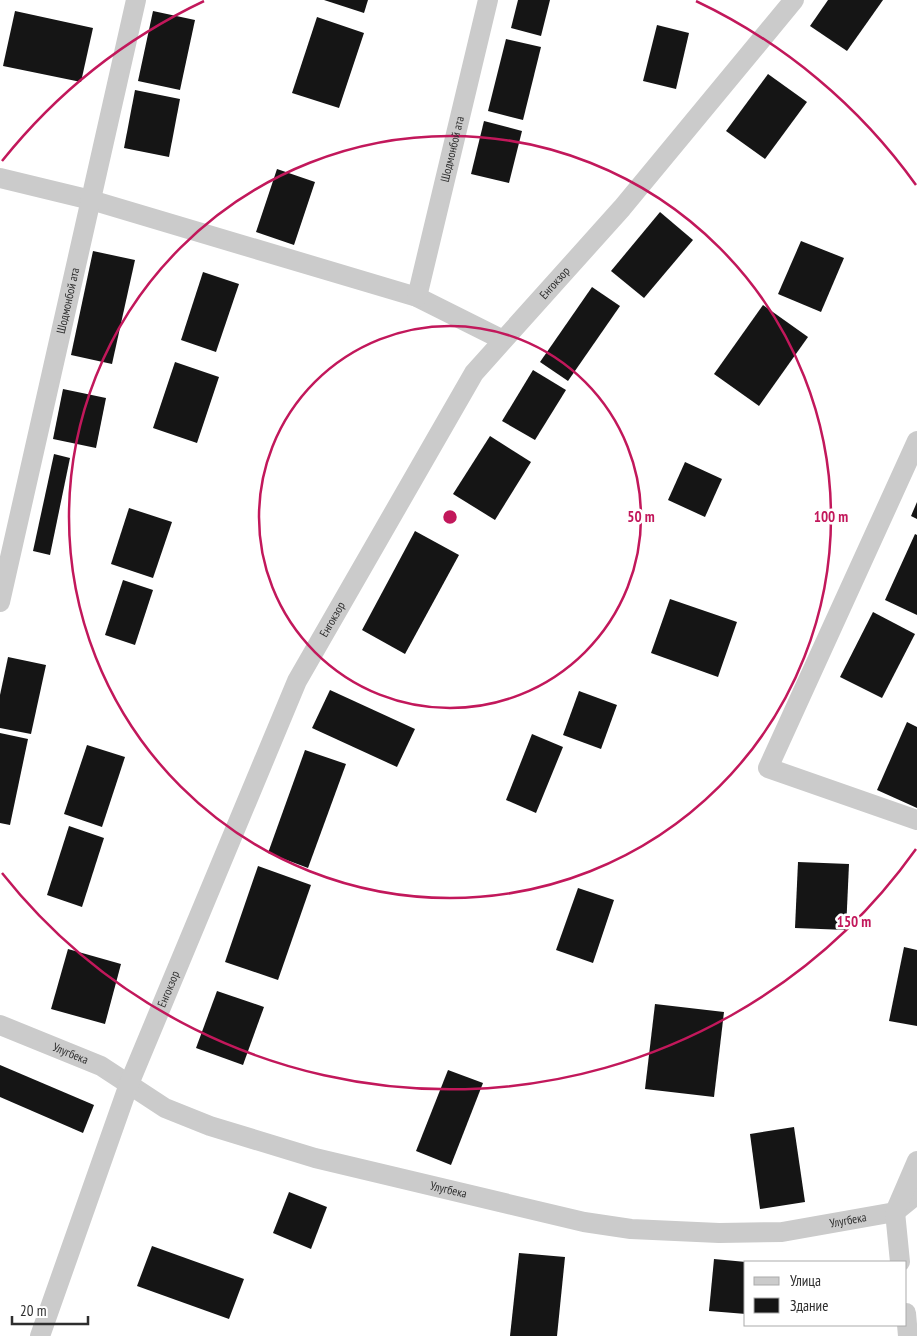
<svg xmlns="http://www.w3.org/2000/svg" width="917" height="1336" font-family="'PT Sans Narrow',sans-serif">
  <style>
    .building { fill: #151515 }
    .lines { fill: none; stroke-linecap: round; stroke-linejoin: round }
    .minor { stroke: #cbcbcb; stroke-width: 20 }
    .ring { fill: none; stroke: #c2185b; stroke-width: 2.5 }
    .labels { text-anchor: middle; stroke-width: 5; stroke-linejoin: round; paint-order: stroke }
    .street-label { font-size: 12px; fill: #2e2e2e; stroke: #fff }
    .centre { fill: #c2185b; stroke: #fff; stroke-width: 2.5 }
    .ring-label { font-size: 15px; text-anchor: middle; font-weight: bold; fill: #c2185b; stroke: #fff; stroke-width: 5; stroke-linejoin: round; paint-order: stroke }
  </style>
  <rect width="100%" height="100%" fill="#fff"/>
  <!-- building -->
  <g class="building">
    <path d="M324 0H368L364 13Z"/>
    <path d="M518 0H550L541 36 511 28Z"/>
    <path d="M828 0H883L847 51 810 26Z"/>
    <path d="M15 11 93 28 81 82 3 66Z"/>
    <path d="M153 11 195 20 180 90 138 81Z"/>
    <path d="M317 17 364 33 339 108 292 93Z"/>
    <path d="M657 25 689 33 676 89 643 81Z"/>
    <path d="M506 39 541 47 523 120 488 111Z"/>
    <path d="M768 74 807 102 765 159 726 131Z"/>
    <path d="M135 90 180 99 169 157 124 148Z"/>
    <path d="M484 121 522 131 509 183 471 174Z"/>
    <path d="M277 169 315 182 294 245 256 232Z"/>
    <path d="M660 212 693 240 644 298 611 271Z"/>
    <path d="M801 241 844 258 821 312 778 294Z"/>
    <path d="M93 251 135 260 112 364 71 355Z"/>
    <path d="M203 272 239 284 216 352 181 340Z"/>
    <path d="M592 287 620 306 568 381 540 362Z"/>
    <path d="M763 305 808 337 759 406 714 374Z"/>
    <path d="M175 362 219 377 197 443 153 428Z"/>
    <path d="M533 370 566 390 535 440 502 421Z"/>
    <path d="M63 389 106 398 96 448 53 439Z"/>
    <path d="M490 436 531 462 495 520 453 494Z"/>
    <path d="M54 454 70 458 50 555 33 551Z"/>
    <path d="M685 462 722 479 705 517 668 500Z"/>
    <path d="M917 502V519L911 516Z"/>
    <path d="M129 508 172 522 153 578 111 564Z"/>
    <path d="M415 531 459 555 405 654 362 630Z"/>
    <path d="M915 534 917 535V615L885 600Z"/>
    <path d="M123 580 153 590 135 645 105 635Z"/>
    <path d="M670 599 737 622 718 677 651 653Z"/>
    <path d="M873 612 915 634 882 698 840 677Z"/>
    <path d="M8 657 46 665 31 734 0 728V695Z"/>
    <path d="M330 690 415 729 397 767 312 728Z"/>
    <path d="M579 691 617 705 601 749 563 735Z"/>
    <path d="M907 722 917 727V808L877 790Z"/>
    <path d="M0 733 28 739 10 825 0 823Z"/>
    <path d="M532 734 563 747 536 813 506 800Z"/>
    <path d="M87 745 125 757 102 827 64 814Z"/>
    <path d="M305 750 346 764 308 868 268 853Z"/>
    <path d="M69 826 104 838 82 907 47 895Z"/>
    <path d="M798 862 849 864 846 930 795 928Z"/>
    <path d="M258 866 311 885 278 980 225 962Z"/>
    <path d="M578 888 614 900 593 963 556 950Z"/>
    <path d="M904 947 917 950V1026L889 1021Z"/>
    <path d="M68 949 121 964 105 1024 51 1009Z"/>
    <path d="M217 991 264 1007 243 1065 196 1048Z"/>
    <path d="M655 1004 724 1012 714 1097 645 1089Z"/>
    <path d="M0 1065 94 1105 83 1133 0 1097Z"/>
    <path d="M448 1070 483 1083 451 1165 416 1151Z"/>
    <path d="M794 1127 805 1202 760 1209 750 1134Z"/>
    <path d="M289 1192 327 1207 311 1249 273 1233Z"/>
    <path d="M152 1246 244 1279 229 1319 137 1286Z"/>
    <path d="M519 1253 565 1257 557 1336H510Z"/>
    <path d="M714 1259 746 1262V1314L709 1311Z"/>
  </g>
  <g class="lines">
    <!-- minor -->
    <g class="minor">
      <path d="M0 178 91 200 417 297 503 340"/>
      <path id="s1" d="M417 297 488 0"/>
      <path d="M917 441 768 768 917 820"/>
      <path id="s2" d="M0 602 136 0"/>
      <path id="s3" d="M0 1025 101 1066 165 1108 210 1126 315 1158 584 1222 631 1229 719 1233 782 1232 895 1212 917 1194"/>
      <path d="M900 1262 895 1212 917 1161"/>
      <path d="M906 1313 908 1336"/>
      <path id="s4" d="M40 1336 129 1084 297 681 474 373 622 208 794 0"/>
    </g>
  </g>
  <!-- distance rings -->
  <g class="ring">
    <circle cx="450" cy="517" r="191"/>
    <circle cx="450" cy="517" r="381"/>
    <path d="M916 849A572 572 0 0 1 2 873M2 161A572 572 0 0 1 204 1M696 1A572 572 0 0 1 916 185"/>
  </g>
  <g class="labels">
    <!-- street labels -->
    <g class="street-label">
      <text dy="4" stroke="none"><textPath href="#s1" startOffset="152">Шодмонбой ата</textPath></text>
      <text dy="4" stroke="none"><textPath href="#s4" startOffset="1180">Енгокзор</textPath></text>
      <text dy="4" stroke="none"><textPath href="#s2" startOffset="309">Шодмонбой ата</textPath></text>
      <text dy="4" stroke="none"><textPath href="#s4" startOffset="775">Енгокзор</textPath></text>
      <text dy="4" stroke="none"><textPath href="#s4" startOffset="370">Енгокзор</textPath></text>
      <text dy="4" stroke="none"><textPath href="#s3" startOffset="76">Улугбека</textPath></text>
      <text dy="4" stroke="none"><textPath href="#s3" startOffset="481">Улугбека</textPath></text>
      <text dy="4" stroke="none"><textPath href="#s3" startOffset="886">Улугбека</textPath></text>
    </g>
  </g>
  <circle cx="450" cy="517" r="8" class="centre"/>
  <g class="ring-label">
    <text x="641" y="522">50 m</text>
    <text x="831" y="522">100 m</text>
    <text x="854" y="927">150 m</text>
  </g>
  <!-- legend -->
  <rect x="744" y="1261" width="162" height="65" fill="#ffffff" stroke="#ababab"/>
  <rect x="754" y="1277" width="25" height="8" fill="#cbcbcb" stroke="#ababab"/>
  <text x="790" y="1286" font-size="15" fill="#2e2e2e">Улица</text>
  <rect x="754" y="1298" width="25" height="15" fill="#151515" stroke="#ababab"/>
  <text x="790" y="1311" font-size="15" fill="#2e2e2e">Здание</text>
  <!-- scale -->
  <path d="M12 1316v8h76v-8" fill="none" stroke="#2e2e2e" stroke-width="2.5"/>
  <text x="20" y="1316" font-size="15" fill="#2e2e2e" stroke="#ffffff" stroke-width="4" paint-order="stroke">20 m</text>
</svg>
